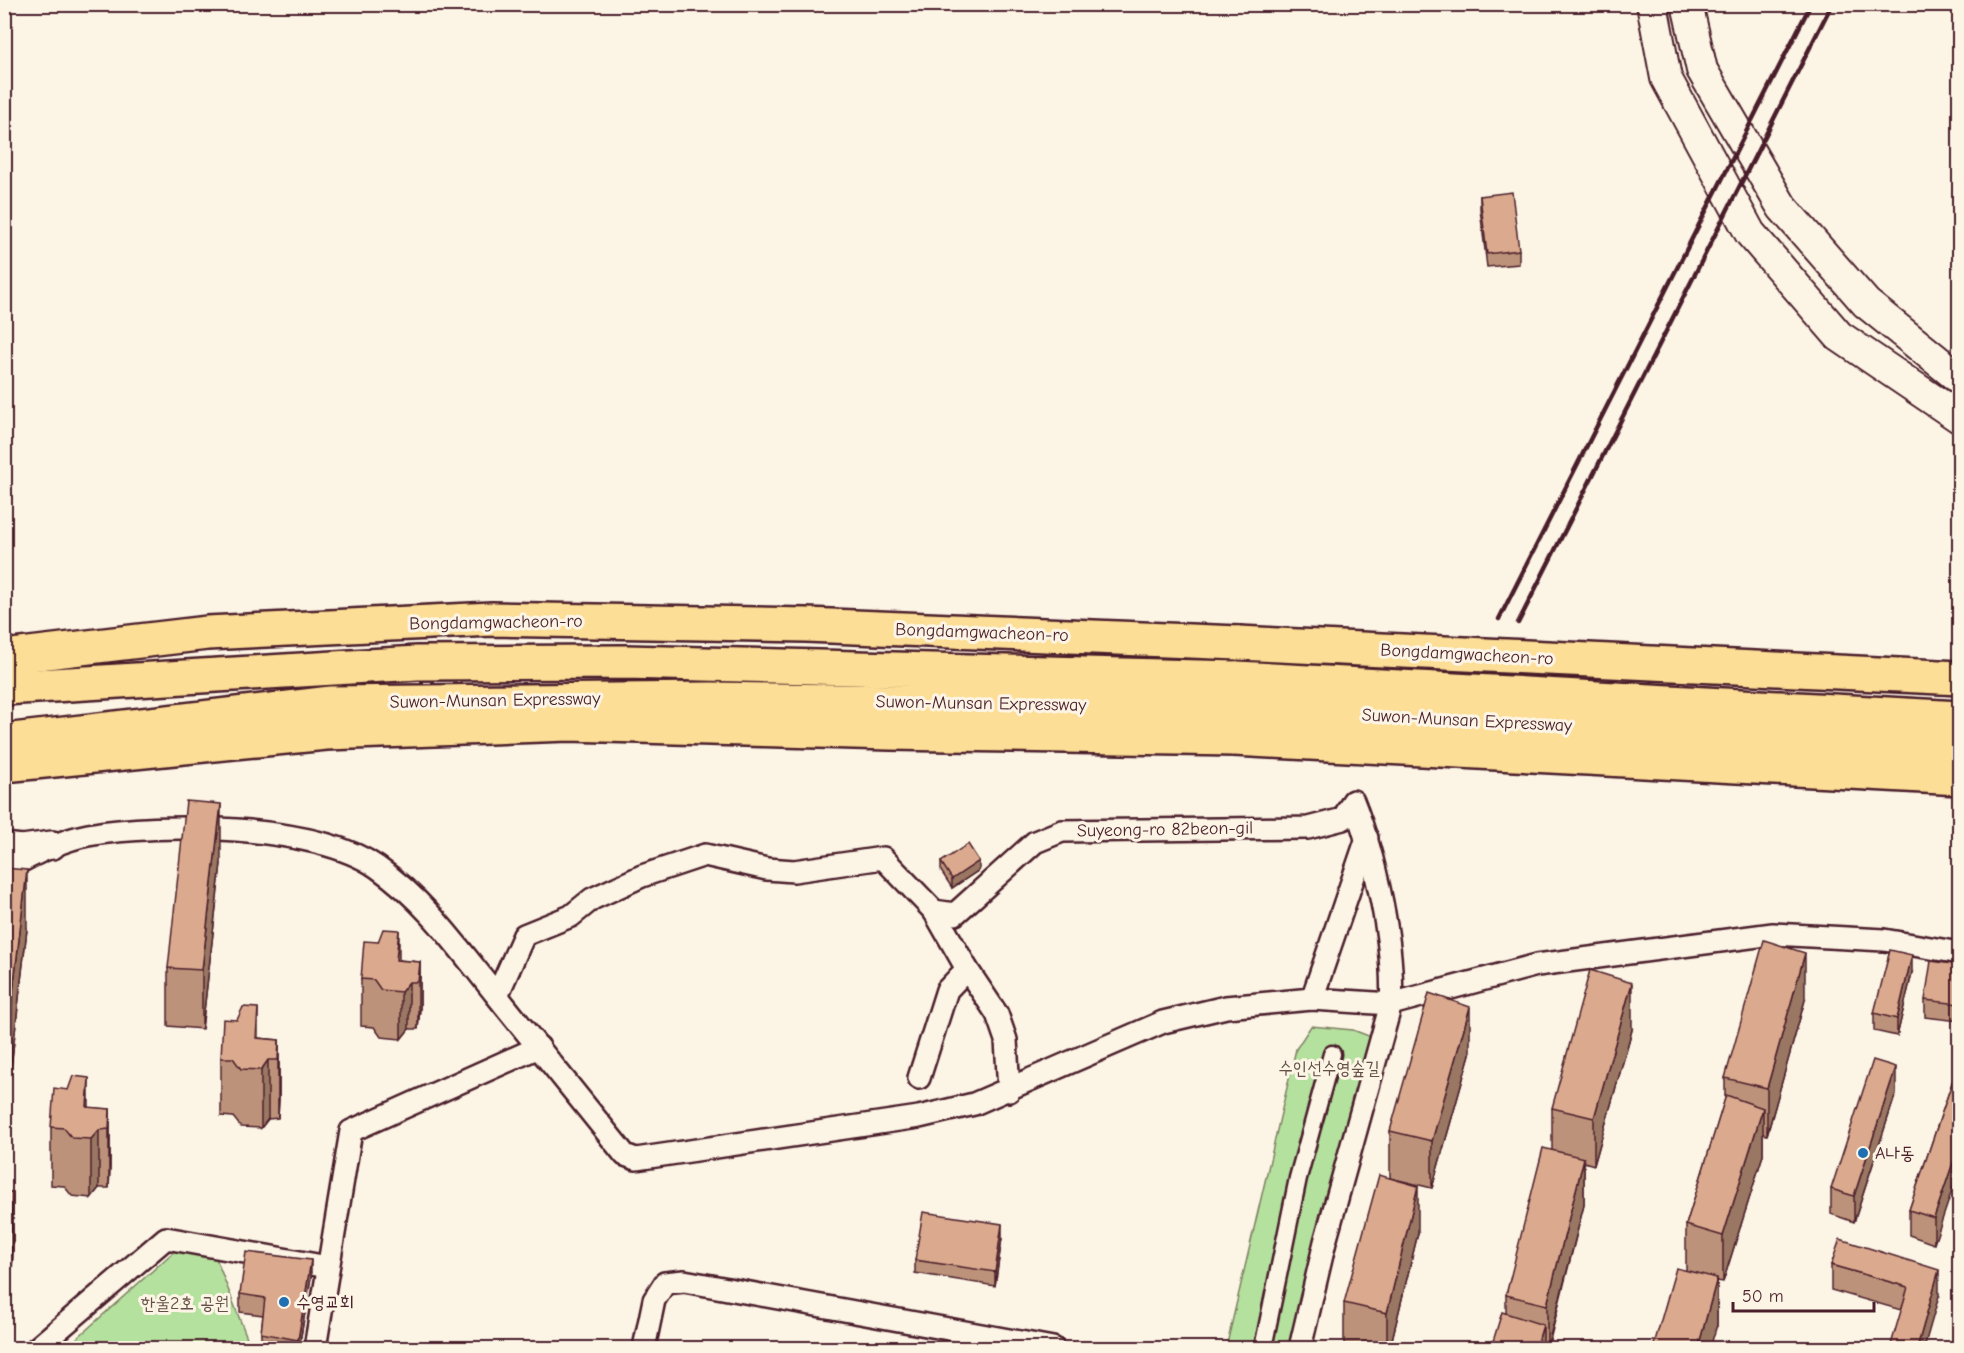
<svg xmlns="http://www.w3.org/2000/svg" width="1964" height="1353" font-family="'Comic Neue','Poor Story',sans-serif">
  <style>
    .green { fill: #b4e19e; stroke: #7f8064; stroke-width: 1.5 }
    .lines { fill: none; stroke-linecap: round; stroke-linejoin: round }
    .pedestrian-casing { stroke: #4a1f2b; stroke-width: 21 }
    .minor-casing { stroke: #4a1f2b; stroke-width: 26 }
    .tertiary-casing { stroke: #4a1f2b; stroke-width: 32 }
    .secondary-casing { stroke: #4a1f2b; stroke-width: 34 }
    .trunk-casing { stroke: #4a1f2b; stroke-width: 38 }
    .motorway-casing { stroke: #4a1f2b; stroke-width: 38 }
    .pedestrian { stroke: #fcf5e5; stroke-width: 16 }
    .minor { stroke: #fcf5e5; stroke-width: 21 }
    .tertiary { stroke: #fcf5e5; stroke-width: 27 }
    .secondary { stroke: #fcf5e5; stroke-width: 30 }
    .trunk { stroke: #fdde96; stroke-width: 33 }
    .motorway { stroke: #fdde96; stroke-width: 33 }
    .rail { stroke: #4a1f2b; stroke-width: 4.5 }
    .trunk-bridge-casing { stroke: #4a1f2b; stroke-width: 38; stroke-linecap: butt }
    .motorway-bridge-casing { stroke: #4a1f2b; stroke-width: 38; stroke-linecap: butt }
    .trunk-bridge { stroke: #fdde96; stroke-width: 33 }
    .motorway-bridge { stroke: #fdde96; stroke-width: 33 }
    .wall { fill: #bc927a; stroke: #4a1f2b; stroke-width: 1.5 }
    .shaded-wall { fill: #997763; stroke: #4a1f2b; stroke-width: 1.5 }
    .building { fill: #dbaa8e; stroke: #4a1f2b; stroke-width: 1.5 }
    .poi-dot { fill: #1f6fb2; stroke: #fcf5e5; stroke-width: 2 }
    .labels { text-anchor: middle; stroke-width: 6; stroke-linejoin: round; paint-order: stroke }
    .street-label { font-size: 18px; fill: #4a1f2b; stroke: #fcf5e5 }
    .park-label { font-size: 18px; fill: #645048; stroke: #fcf5e5 }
    .poi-label { font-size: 18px; fill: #4a1f2b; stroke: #fcf5e5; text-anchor: start }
  </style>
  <rect width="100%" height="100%" fill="#fcf5e5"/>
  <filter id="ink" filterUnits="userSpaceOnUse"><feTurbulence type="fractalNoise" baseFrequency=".0167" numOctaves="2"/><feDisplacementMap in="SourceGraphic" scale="12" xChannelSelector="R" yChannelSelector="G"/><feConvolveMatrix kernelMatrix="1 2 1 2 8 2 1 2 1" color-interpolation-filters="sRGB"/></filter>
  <g filter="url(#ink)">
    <!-- green -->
    <g class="green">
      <path d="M1311 1026 1353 1030 1374 1038 1291 1348H1226L1296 1049Z"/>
      <path d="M179 1247 214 1253 251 1348H66Z"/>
    </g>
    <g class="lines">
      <!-- pedestrian casing -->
      <g class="pedestrian-casing">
        <path id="pedestrian" d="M1263 1348 1298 1178 1332 1054"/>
      </g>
      <!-- minor casing -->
      <g class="minor-casing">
        <g id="minor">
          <path d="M4 870C32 856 57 841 88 835 160 822 316 824 377 867 426 901 460 950 497 996L524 935 571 916 592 899 642 876 705 855 767 869 794 871 883 858 934 911 955 914 1035 842 1062 831 1308 828 1343 819 1353 801C1375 856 1395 946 1391 1004L1312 999 1226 1007 1163 1022 974 1104 919 1117 636 1159 625 1155 497 996"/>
          <path d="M934 911 967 969 997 1014 1006 1040 1009 1091"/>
          <path d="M1312 999 1367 838"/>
          <path d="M919 1078 947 990 967 969"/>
          <path d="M37 1348 166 1238 328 1267"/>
          <path d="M315 1348 351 1131 539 1047"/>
          <path d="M644 1348 654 1300 665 1283 684 1281 1053 1348"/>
          <path d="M1300 1348 1325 1242 1391 1004 1537 965 1773 934 1884 940 1960 953"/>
        </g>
      </g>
      <!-- tertiary casing -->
      <g class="tertiary-casing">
        <path id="tertiary" d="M4 847 22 849 52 845"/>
      </g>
      <!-- secondary casing -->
      <g class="secondary-casing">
        <g id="secondary">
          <path d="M1652 4 1666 78 1750 233 1839 336 1960 418"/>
          <path d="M1687 4 1702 70 1782 207 1866 303 1960 379"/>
        </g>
      </g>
      <!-- trunk casing -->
      <g class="trunk-casing">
        <g id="trunk">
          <path d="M4 657 207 633 492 619 806 625 1239 643"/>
          <path d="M4 765 326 733 569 724 890 733 1234 739"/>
        </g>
      </g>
      <!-- motorway casing -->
      <g class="motorway-casing">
        <g id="motorway">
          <path d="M4 688 417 663 626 662 1237 678"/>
          <path d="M4 741 331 703 712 699 1235 707"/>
        </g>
      </g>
      <!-- pedestrian -->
      <use href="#pedestrian" class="pedestrian"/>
      <!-- minor -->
      <use href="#minor" class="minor"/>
      <!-- tertiary -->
      <use href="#tertiary" class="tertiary"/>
      <!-- secondary -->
      <use href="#secondary" class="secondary"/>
      <!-- trunk -->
      <use href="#trunk" class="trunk"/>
      <!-- motorway -->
      <use href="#motorway" class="motorway"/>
      <!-- rail -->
      <g class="rail">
        <path d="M1499 619 1811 4"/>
        <path d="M1518 623 1832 4"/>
      </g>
      <!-- trunk-bridge casing -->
      <g class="trunk-bridge-casing">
        <g id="trunk-bridge">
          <path d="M1239 643 1960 678"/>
          <path d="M1234 739 1960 778"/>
        </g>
      </g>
      <!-- motorway-bridge casing -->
      <g class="motorway-bridge-casing">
        <g id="motorway-bridge">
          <path d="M1237 678 1960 718"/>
          <path d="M1235 707 1960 748"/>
        </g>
      </g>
      <!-- trunk-bridge -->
      <use href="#trunk-bridge" class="trunk-bridge"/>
      <!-- motorway-bridge -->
      <use href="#motorway-bridge" class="motorway-bridge"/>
    </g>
    <!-- wall -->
    <g class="wall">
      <path d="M1480 196 1519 250V264L1487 267 1480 209Z"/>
      <path d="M941 862 979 870 952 888 941 871Z"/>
      <path d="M221 863 202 1029 168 1026V968Z"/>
      <path d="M4 868 27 929 8 1093H4Z"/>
      <path d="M399 960 420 962V1008L418 1029H409L401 1039 381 1037 374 1027 361 1026V979Z"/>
      <path d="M1959 965V1021L1925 1017V1000Z"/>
      <path d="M1912 973 1897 1036 1874 1031V1013Z"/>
      <path d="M1805 1000 1767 1135 1763 1134V1155L1723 1282 1717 1281V1325L1686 1270V1225L1725 1099V1078Z"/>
      <path d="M237 1020 258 1038 279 1040V1098L278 1118 268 1119 261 1128 241 1127 233 1117 221 1116V1058Z"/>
      <path d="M1632 1030 1594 1165 1584 1162V1205L1548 1348H1491L1506 1313V1295L1552 1150V1108Z"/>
      <path d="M1470 1054 1432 1188 1390 1178V1131Z"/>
      <path d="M1959 1062 1934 1244 1909 1235V1210Z"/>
      <path d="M1896 1093 1854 1222 1831 1214V1189Z"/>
      <path d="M89 1108 110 1109V1167L109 1188H99L91 1198 72 1196 64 1186 51 1185V1127Z"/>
      <path d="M4 1192H13V1250L12 1270 4 1271Z"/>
      <path d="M1418 1233 1390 1348H1344V1303Z"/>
      <path d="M1002 1238 995 1286 915 1273V1260Z"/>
      <path d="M1831 1265 1939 1296 1901 1310 1831 1290Z"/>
      <path d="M311 1277 299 1348H261V1333L263 1315 240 1312V1294Z"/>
    </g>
    <!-- shaded-wall -->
    <g class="shaded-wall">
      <path d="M221 804V863L202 1029V970Z"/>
      <path d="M979 861V870L952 888V879Z"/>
      <path d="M27 870V929L8 1093V1035Z"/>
      <path d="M399 930V977L396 960Z"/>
      <path d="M1805 953V1000L1767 1135V1088Z"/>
      <path d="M1912 955V973L1897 1036V1019Z"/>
      <path d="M420 962V1008L418 1029V982Z"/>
      <path d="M409 982V1029L401 1039V992Z"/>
      <path d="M1632 983V1030L1594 1165V1118Z"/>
      <path d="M1470 1007V1054L1432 1188V1141Z"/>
      <path d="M258 1008V1070L256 1038Z"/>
      <path d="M279 1040V1098L278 1118V1060Z"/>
      <path d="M268 1060V1119L261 1128V1070Z"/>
      <path d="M1896 1067V1093L1854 1222V1196Z"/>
      <path d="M89 1078V1139L87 1107Z"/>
      <path d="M1763 1108V1155L1723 1282V1236Z"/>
      <path d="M110 1109V1167L109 1188V1129Z"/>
      <path d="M99 1130V1188L91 1198V1139Z"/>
      <path d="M1959 1145V1170L1934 1244V1218Z"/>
      <path d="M1584 1158V1205L1547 1348V1305Z"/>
      <path d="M1418 1186V1233L1390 1348H1387V1313Z"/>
      <path d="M13 1192V1250L12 1270V1212Z"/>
      <path d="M1002 1224V1238L995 1286V1272Z"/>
      <path d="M311 1260V1277L299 1348H298V1340Z"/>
      <path d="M1939 1270V1296L1924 1348H1917Z"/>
      <path d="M1717 1278V1325L1710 1348H1698Z"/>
      <path d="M1543 1325V1348H1536Z"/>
    </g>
    <!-- building -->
    <g class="building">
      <path d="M1512 192 1519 250 1487 254 1480 196Z"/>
      <path d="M186 801 221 804 202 970 168 968Z"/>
      <path d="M968 844 979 861 952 879 941 862Z"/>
      <path d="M4 868 27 870 8 1035H4Z"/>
      <path d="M383 929 399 930 396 960 420 962 418 982H409L401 992 381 990 374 980 361 979 364 941 378 942Z"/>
      <path d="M1764 940 1805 953 1767 1088 1725 1078Z"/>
      <path d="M1890 950 1912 955 1897 1019 1874 1013Z"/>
      <path d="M1931 961 1959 965V1004L1925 1000Z"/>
      <path d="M1590 970 1632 983 1594 1118 1552 1108Z"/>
      <path d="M1429 993 1470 1007 1432 1141 1390 1131Z"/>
      <path d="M243 1007 258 1008 256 1038 279 1040 278 1060H268L261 1070 241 1069 233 1058H221L223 1019 237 1020Z"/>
      <path d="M1873 1060 1896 1067 1854 1196 1831 1189Z"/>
      <path d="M1959 1062V1145L1934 1218 1909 1210Z"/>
      <path d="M73 1076 89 1078 87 1107 110 1109 109 1129 99 1130 91 1139 72 1138 64 1128 51 1127 54 1088 68 1090Z"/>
      <path d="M1726 1095 1763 1108 1723 1236 1686 1225Z"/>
      <path d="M1543 1148 1584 1158 1547 1305 1506 1295Z"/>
      <path d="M1379 1175 1418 1186 1387 1313 1344 1303Z"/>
      <path d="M4 1192H13L12 1212 4 1213Z"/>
      <path d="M923 1212 1002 1224 995 1272 915 1260Z"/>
      <path d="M1840 1239 1939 1270 1917 1348H1890L1908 1287 1831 1265Z"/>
      <path d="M246 1252 311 1260 298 1340 261 1333 265 1298 240 1294Z"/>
      <path d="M1676 1268 1717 1278 1698 1348H1653Z"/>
      <path d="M1502 1312 1543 1325 1536 1348H1491Z"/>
    </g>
  </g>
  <!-- markers -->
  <g class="poi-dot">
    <circle cx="1863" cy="1153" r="6"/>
    <circle cx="284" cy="1302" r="6"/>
  </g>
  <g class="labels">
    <!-- street labels -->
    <g class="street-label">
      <text transform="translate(496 622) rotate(-1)" y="6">Bongdamgwacheon-ro</text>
      <text transform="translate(982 632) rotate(2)" y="6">Bongdamgwacheon-ro</text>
      <text transform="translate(1467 654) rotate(3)" y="6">Bongdamgwacheon-ro</text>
      <text transform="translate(495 700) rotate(-1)" y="6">Suwon-Munsan Expressway</text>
      <text transform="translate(981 703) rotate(1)" y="6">Suwon-Munsan Expressway</text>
      <text transform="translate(1467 720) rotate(3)" y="6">Suwon-Munsan Expressway</text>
      <text transform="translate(1165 829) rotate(-1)" y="6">Suyeong-ro 82beon-gil</text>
    </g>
    <!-- park labels -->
    <g class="park-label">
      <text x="1329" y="1074">수인선수영숲길</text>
      <text x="185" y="1309">한울2호 공원</text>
    </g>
    <!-- poi labels -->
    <g class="poi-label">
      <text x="1875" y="1159">A나동</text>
      <text x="296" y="1308">수영교회</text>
    </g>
  </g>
  <!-- margin -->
  <rect width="1964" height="1353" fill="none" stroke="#fcf5e5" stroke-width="24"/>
  <rect x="12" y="12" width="1940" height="1329" fill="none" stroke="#4a1f2b" stroke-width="2" filter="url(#ink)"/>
  <!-- scale -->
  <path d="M1733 1302v9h141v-9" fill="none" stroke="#4a1f2b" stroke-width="3"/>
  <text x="1742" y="1302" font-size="18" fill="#4a1f2b" stroke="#fcf5e5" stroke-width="4.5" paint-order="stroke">50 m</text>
</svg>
